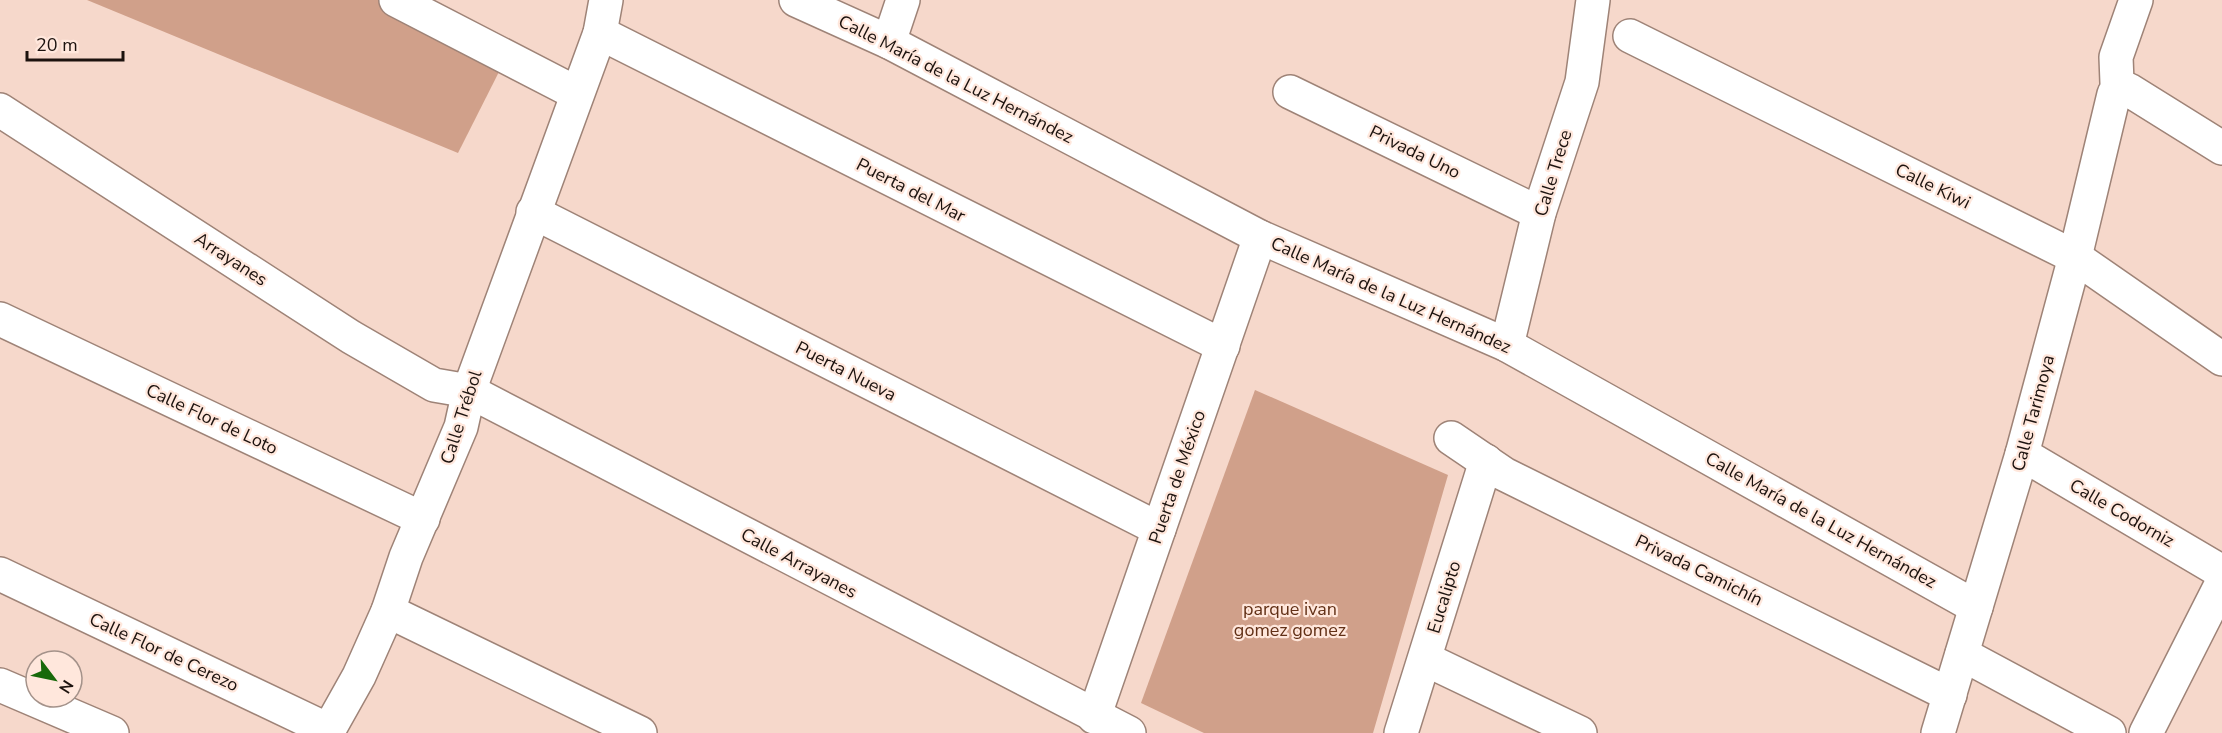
<svg xmlns="http://www.w3.org/2000/svg" width="2222" height="733" font-family="'Nunito Sans',sans-serif">
  <style>
    .green { fill: #d0a08a }
    .lines { fill: none; stroke-linecap: round; stroke-linejoin: round }
    .street-casing { stroke: #9e8377; stroke-width: 36 }
    .secondary-casing { stroke: #9e8377; stroke-width: 36 }
    .street { stroke: #fff; stroke-width: 33 }
    .secondary { stroke: #fff; stroke-width: 33 }
    .labels { text-anchor: middle; stroke-width: 4.5; stroke-linejoin: round; paint-order: stroke }
    .street-label { font-size: 18px; fill: #1c120e; stroke: #ffe7dc }
    .park-label { font-size: 18px; fill: #623016; stroke: #ffe7dc }
  </style>
  <rect width="100%" height="100%" fill="#f6d8cb"/>
  <!-- green -->
  <g class="green">
    <path d="M87 0H387L508 54 458 153Z"/>
    <path d="M1255 390 1448 475 1373 733H1204L1141 703Z"/>
  </g>
  <g class="lines">
    <!-- street casing -->
    <g class="street-casing">
      <g id="street">
        <path d="M396 0 576 93"/>
        <path d="M796 0 889 42 1260 237 1507 345 1976 607"/>
        <path d="M600 33 1223 346"/>
        <path d="M1630 36 2075 257 2222 359"/>
        <path d="M889 42 903 0"/>
        <path d="M2122 89 2117 83 2116 57 2136 0"/>
        <path d="M1290 92 1539 213"/>
        <path d="M0 110 351 337 434 385 469 391 1129 733"/>
        <path d="M533 212 1159 529"/>
        <path d="M0 319 423 519"/>
        <path d="M1507 345 1539 213 1582 82 1593 0"/>
        <path d="M1451 438 1504 474 1950 695"/>
        <path d="M2022 454 2222 572"/>
        <path d="M0 574 328 730"/>
        <path d="M388 611 640 733"/>
        <path d="M1962 654 2109 733"/>
        <path d="M1425 659 1580 733"/>
        <path d="M0 685 112 733"/>
        <path d="M1094 717 1260 237"/>
        <path d="M327 733 359 676 388 611 406 557 461 427 469 391 600 33 606 0"/>
        <path d="M1401 733 1486 461"/>
        <path d="M2146 733 2222 583"/>
      </g>
    </g>
    <!-- secondary casing -->
    <g class="secondary-casing">
      <path id="secondary" d="M1938 733 2022 454 2075 257 2114 94 2118 90H2129L2222 148"/>
    </g>
    <!-- street -->
    <use href="#street" class="street"/>
    <!-- secondary -->
    <use href="#secondary" class="secondary"/>
  </g>
  <g class="labels">
    <!-- street labels -->
    <g class="street-label">
      <text transform="translate(956 79) rotate(27)" y="6">Calle María de la Luz Hernández</text>
      <text transform="translate(1415 152) rotate(26)" y="6">Privada Uno</text>
      <text transform="translate(1553 173) rotate(-73)" y="6">Calle Trece</text>
      <text transform="translate(1933 186) rotate(26)" y="6">Calle Kiwi</text>
      <text transform="translate(911 190) rotate(27)" y="6">Puerta del Mar</text>
      <text transform="translate(231 259) rotate(33)" y="6">Arrayanes</text>
      <text transform="translate(1391 295) rotate(24)" y="6">Calle María de la Luz Hernández</text>
      <text transform="translate(846 371) rotate(27)" y="6">Puerta Nueva</text>
      <text transform="translate(2033 413) rotate(-75)" y="6">Calle Tarimoya</text>
      <text transform="translate(461 417) rotate(-72)" y="6">Calle Trébol</text>
      <text transform="translate(212 419) rotate(25)" y="6">Calle Flor de Loto</text>
      <text transform="translate(1177 477) rotate(-71)" y="6">Puerta de México</text>
      <text transform="translate(2122 513) rotate(30)" y="6">Calle Codorniz</text>
      <text transform="translate(1821 520) rotate(29)" y="6">Calle María de la Luz Hernández</text>
      <text transform="translate(799 563) rotate(28)" y="6">Calle Arrayanes</text>
      <text transform="translate(1699 570) rotate(26)" y="6">Privada Camichín</text>
      <text transform="translate(1444 597) rotate(-73)" y="6">Eucalipto</text>
      <text transform="translate(164 652) rotate(25)" y="6">Calle Flor de Cerezo</text>
    </g>
    <!-- park labels -->
    <g class="park-label">
      <text x="1290" y="615">parque ivan<tspan x="1290" dy="21">gomez gomez</tspan></text>
    </g>
  </g>
  <!-- north arrow -->
  <g transform="translate(54 679) rotate(122)"><circle r="28" fill="#ffe7dc" stroke="#a4928a" stroke-width="1.5"/>
  <path d="M0-4.5L10 22L0 15L-10 22Z" fill="#18690a"/>
  <text y="-9" font-size="16" font-weight="bold" text-anchor="middle" fill="#1c120e">N</text>
  </g>
  <!-- scale -->
  <path d="M27 51v9h96v-9" fill="none" stroke="#1c120e" stroke-width="3"/>
  <text x="36" y="51" font-size="18" fill="#1c120e" stroke="#ffe7dc" stroke-width="4.5" paint-order="stroke">20 m</text>
</svg>
